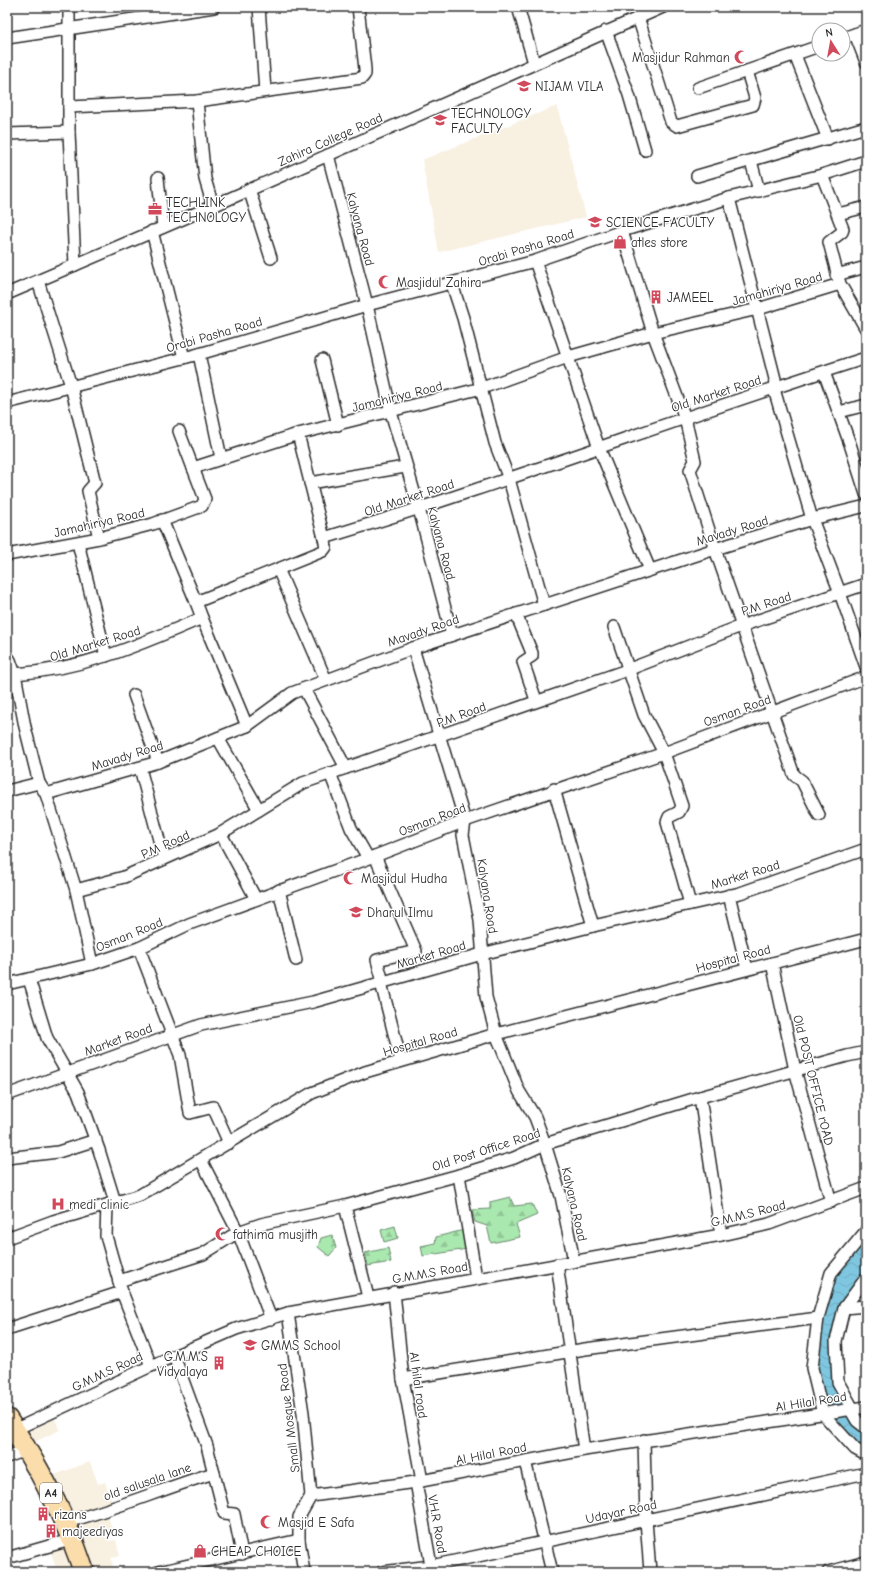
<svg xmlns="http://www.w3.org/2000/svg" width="873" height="1579" font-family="'Comic Neue',sans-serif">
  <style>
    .built { fill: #f8f0e1 }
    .forest { fill: url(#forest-firs); stroke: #6a8a6d }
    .water { fill: url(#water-waves); stroke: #5d8998 }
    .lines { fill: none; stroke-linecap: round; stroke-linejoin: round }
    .street-casing { stroke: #2b2b2b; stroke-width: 14 }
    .highway-casing { stroke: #2b2b2b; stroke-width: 23 }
    .street { stroke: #fff; stroke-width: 11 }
    .highway { stroke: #fbddab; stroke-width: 20 }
    .labels { text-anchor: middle; stroke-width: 3; stroke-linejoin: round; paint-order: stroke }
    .shield { fill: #fff; stroke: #6b6b6b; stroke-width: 1 }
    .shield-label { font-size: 12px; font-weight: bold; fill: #2b2b2b }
    .poi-label { font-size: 13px; fill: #2b2b2b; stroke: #fff; text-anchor: start }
    .street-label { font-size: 13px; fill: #2b2b2b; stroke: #fff }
  </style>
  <defs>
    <pattern id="forest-firs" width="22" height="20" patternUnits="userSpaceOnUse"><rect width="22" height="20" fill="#a9e8af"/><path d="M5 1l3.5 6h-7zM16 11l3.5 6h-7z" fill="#92c797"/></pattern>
    <pattern id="water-waves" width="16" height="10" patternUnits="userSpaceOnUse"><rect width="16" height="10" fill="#7fc7e0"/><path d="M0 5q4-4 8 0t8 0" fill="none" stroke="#6eabc0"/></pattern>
  </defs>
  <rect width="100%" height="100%" fill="#fff"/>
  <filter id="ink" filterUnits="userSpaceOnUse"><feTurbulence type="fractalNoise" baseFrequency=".025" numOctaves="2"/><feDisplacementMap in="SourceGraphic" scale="8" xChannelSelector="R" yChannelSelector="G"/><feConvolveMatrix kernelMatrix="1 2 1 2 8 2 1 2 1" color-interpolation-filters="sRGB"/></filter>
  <g filter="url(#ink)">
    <!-- built -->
    <g class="built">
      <path d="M557 106 586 217 439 252 422 160Z"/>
      <path d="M53 1415 60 1430 32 1443 25 1427Z"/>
      <path d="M90 1462 98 1484 105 1482 114 1507 71 1523 54 1475Z"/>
      <path d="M107 1513 113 1532 106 1535 108 1541 116 1540 120 1556 111 1558 114 1572H90L78 1521Z"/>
      <path d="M69 1543 78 1572H57L50 1548Z"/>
    </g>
    <!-- forest -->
    <g class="forest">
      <path d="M510 1197 514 1206 532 1204 537 1215 516 1224 520 1237 491 1243 487 1226 475 1222 472 1210 490 1209V1202Z"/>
      <path d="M395 1226 398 1238 384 1242 381 1230Z"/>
      <path d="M464 1230 467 1249 423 1256 421 1246 435 1243 436 1237Z"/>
      <path d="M332 1235 336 1248 329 1256 318 1247 321 1238Z"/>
      <path d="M388 1248 391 1262 368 1266 365 1253Z"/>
    </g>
    <!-- water -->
    <path class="water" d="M866 1238V1270L848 1296 836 1341 838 1382 866 1428V1455L822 1409 813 1372 830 1276Z"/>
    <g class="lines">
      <!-- street casing -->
      <g class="street-casing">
        <g id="street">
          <path d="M69 7V132L75 265"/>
          <path d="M259 7 265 91"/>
          <path d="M518 7 534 63"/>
          <path d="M638 17 671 122 677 126 753 105 755 98 747 71"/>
          <path d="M606 31 629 95 645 150"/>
          <path d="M855 34 866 62"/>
          <path d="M7 38 214 7"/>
          <path d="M843 38 866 30"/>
          <path d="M795 55 828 139"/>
          <path d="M698 88 819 46"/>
          <path d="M197 101 205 179 213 206"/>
          <path d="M69 107 197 101 362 78 365 74V69L358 7"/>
          <path d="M7 134 69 132"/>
          <path d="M328 155 367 305 391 412 419 509 452 635"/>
          <path d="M751 161 759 191"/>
          <path d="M822 175 843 229 842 232 829 242 840 284 866 329"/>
          <path d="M697 176 866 127"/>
          <path d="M158 178 163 227"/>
          <path d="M249 189 271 258"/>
          <path d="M729 198 775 379 774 389 812 519 840 593 866 667"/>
          <path d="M838 214 866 207"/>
          <path d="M152 231 184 358"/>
          <path d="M622 231 653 333 685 418 695 461 690 470 715 549 794 775 802 781 819 815"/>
          <path d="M535 261 599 448 650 570"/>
          <path d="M836 275 866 267"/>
          <path d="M38 281 71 386 95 483 88 491 99 538"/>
          <path d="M452 284 463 318 495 443 509 479 544 605"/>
          <path d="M7 294 213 206 663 7"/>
          <path d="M199 354 221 458"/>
          <path d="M322 360 338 425"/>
          <path d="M824 372 850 444 866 494"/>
          <path d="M7 403 199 354 367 305 535 261 622 231 729 198 822 175 866 161"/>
          <path d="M839 412 866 405"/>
          <path d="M179 431 193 468"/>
          <path d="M298 434 324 538"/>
          <path d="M310 483 405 467"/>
          <path d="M162 520 196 602"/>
          <path d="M78 543 106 656"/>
          <path d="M7 555 99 538 153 524 202 506 205 499 193 468 298 434 482 388 568 357 653 333 758 309 840 284"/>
          <path d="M278 569 326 680"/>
          <path d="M516 614 532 653V656L523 662 536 700"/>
          <path d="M202 618 247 726"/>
          <path d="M614 627 644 715 664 753 682 806 679 812 669 817 667 822 690 904"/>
          <path d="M413 648 465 821 463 835 480 920 486 997 496 1034 519 1091 535 1117 545 1144 561 1196 574 1261"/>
          <path d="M7 659 10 660 15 674C85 669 139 645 202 618L196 602 323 551 326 547 324 538C507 483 685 415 866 358"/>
          <path d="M15 674 25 727 39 783"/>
          <path d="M304 689 346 768"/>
          <path d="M134 695 158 762"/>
          <path d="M218 738 259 810"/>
          <path d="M140 768 164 859"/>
          <path d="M330 773 351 828 368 858"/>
          <path d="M554 789 593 926"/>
          <path d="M7 791 39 783 46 794 158 762 247 726 292 693 413 648 715 549 812 519 866 506"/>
          <path d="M46 794 76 890 92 964"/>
          <path d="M221 834 256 899"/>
          <path d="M375 856 416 951 377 960 383 982"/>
          <path d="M76 890 124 877 218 835 303 783 627 670 741 626 866 584"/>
          <path d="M279 890 296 960"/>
          <path d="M729 895 747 969"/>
          <path d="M139 948 180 1055 190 1113 213 1107 229 1143"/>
          <path d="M772 963 795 1070 831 1202"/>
          <path d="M29 979 47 1038 78 1092 99 1150 115 1202"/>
          <path d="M381 983 401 1061"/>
          <path d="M7 984 92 964 139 948 189 924 375 856 465 821 664 753 866 677"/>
          <path d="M7 1095 201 1025 313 1002 482 954 593 926 740 893 866 849"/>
          <path d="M700 1097 721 1235"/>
          <path d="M7 1158 58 1152 96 1140"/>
          <path d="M201 1160 238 1232 271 1319"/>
          <path d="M459 1175 476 1278"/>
          <path d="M107 1205 106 1236 122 1292 151 1366"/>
          <path d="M345 1206 368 1297"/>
          <path d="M866 1231 831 1273 818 1318 812 1368 823 1414 855 1449 866 1455"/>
          <path d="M7 1238 53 1221 140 1195 312 1093 365 1072 496 1034 866 939"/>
          <path d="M557 1264 584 1450"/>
          <path d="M119 1281 203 1254 238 1232 261 1224 345 1206 459 1175 514 1158 545 1144 700 1097 847 1056 866 1052"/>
          <path d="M394 1292 403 1379 422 1481"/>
          <path d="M844 1308 866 1306"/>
          <path d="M288 1313 303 1413 311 1496"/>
          <path d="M7 1329 122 1292"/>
          <path d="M174 1356 207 1446 224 1513 234 1514 242 1554"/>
          <path d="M403 1379 585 1349 818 1318"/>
          <path d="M850 1409 857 1421 866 1428"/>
          <path d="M853 1409 838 1382 836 1341 844 1308 866 1278"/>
          <path d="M14 1430 151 1366 236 1329 288 1313 721 1235 769 1224 866 1188"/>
          <path d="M644 1440 646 1520 650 1572"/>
          <path d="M7 1457 26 1450"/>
          <path d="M525 1461 552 1572"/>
          <path d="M416 1482 432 1571"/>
          <path d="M66 1522C117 1509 164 1488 214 1473"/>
          <path d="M299 1540 304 1572"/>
          <path d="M7 1558 74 1539"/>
          <path d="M158 1572 299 1540V1517L311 1496 416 1482 584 1450 866 1407"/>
          <path d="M382 1572 431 1566 866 1473"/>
          <path d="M828 1572 866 1562"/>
        </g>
      </g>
      <!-- highway casing -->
      <g class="highway-casing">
        <path id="highway" d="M7 1419C39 1467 66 1517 84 1572"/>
      </g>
      <!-- street -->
      <use href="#street" class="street"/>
      <!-- highway -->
      <use href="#highway" class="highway"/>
    </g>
  </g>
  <!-- icons -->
  <defs>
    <g id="mosque-bare" transform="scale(1.08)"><path d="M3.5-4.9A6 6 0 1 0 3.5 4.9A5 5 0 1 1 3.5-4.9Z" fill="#d1495b" stroke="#fff" stroke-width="2.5" paint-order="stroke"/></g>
    <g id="university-bare" transform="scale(1.08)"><path d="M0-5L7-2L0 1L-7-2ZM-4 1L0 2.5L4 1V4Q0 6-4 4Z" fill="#d1495b" stroke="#fff" stroke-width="2.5" paint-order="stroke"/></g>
    <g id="office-bare" transform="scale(1.08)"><path d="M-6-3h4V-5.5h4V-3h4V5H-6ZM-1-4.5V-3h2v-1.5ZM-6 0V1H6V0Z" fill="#d1495b" stroke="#fff" stroke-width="2.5" paint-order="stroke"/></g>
    <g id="shop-bare" transform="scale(1.08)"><path d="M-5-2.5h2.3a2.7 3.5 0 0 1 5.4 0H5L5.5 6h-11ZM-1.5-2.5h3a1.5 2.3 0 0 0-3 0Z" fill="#d1495b" stroke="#fff" stroke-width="2.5" paint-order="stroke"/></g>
    <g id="building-bare" transform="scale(1.08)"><path d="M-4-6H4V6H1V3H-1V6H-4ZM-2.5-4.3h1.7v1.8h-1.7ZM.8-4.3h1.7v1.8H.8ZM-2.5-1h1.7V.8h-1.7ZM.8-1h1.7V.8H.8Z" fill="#d1495b" stroke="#fff" stroke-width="2.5" paint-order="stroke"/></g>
    <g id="school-bare" transform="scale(1.08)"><path d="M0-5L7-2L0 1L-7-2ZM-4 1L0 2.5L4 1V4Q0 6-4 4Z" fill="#d1495b" stroke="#fff" stroke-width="2.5" paint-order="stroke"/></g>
    <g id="hospital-bare" transform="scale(1.08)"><path d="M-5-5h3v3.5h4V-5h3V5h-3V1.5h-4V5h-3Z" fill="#d1495b" stroke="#fff" stroke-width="2.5" paint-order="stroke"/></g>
  </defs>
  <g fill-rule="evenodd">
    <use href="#mosque-bare" x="741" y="57"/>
    <use href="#university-bare" x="524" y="86"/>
    <use href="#university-bare" x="440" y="120"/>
    <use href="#office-bare" x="155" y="209"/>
    <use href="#university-bare" x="595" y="222"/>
    <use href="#shop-bare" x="620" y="242"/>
    <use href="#mosque-bare" x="385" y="282"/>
    <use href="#building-bare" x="656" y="297"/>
    <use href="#mosque-bare" x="350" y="878"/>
    <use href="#school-bare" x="356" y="912"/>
    <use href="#hospital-bare" x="58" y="1204"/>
    <use href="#mosque-bare" x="222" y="1234"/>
    <use href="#school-bare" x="250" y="1345"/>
    <use href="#building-bare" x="219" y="1363"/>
    <use href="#building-bare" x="43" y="1514"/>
    <use href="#mosque-bare" x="267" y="1522"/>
    <use href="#building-bare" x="51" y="1531"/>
    <use href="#shop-bare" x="200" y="1551"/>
  </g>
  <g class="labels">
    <!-- shield labels -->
    <rect class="shield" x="40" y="1483" width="22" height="20" rx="3"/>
    <g class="shield-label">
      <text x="51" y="1497">A4</text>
    </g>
    <!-- poi labels -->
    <g class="poi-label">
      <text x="730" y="62" text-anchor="end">Masjidur Rahman</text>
      <text x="535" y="91">NIJAM VILA</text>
      <text x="451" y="118">TECHNOLOGY<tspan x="451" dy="15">FACULTY</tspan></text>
      <text x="166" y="207">TECHLINK<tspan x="166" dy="15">TECHNOLOGY</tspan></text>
      <text x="606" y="227">SCIENCE FACULTY</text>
      <text x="631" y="247">atles store</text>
      <text x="396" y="287">Masjidul Zahira</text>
      <text x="667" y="302">JAMEEL</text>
      <text x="361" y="883">Masjidul Hudha</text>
      <text x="367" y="917">Dharul Ilmu</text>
      <text x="69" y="1209">medi clinic</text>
      <text x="233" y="1239">fathima musjith</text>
      <text x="261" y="1350">GMMS School</text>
      <text x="208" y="1361" text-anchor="end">G.M.M.S<tspan x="208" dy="15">Vidyalaya</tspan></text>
      <text x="54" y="1519">rizans</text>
      <text x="278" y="1527">Masjid E Safa</text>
      <text x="62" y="1536">majeediyas</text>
      <text x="211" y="1556">CHEAP CHOICE</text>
    </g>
    <!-- street labels -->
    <g class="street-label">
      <text transform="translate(330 139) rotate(-24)" y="5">Zahira College Road</text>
      <text transform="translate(361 229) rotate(75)" y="5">Kalyana Road</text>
      <text transform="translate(526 247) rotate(-17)" y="5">Orabi Pasha Road</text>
      <text transform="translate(777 288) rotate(-16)" y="5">Jamahiriya Road</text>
      <text transform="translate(214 334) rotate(-16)" y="5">Orabi Pasha Road</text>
      <text transform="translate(716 393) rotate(-18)" y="5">Old Market Road</text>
      <text transform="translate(397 396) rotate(-14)" y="5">Jamahiriya Road</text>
      <text transform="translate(409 497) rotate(-18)" y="5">Old Market Road</text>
      <text transform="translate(99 522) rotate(-13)" y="5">Jamahiriya Road</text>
      <text transform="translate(732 530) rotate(-17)" y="5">Mavady Road</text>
      <text transform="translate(442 543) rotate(75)" y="5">Kalyana Road</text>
      <text transform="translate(766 603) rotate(-18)" y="5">P.M Road</text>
      <text transform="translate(423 630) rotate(-19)" y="5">Mavady Road</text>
      <text transform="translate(95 643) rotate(-17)" y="5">Old Market Road</text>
      <text transform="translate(737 710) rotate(-20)" y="5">Osman Road</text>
      <text transform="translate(461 714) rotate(-20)" y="5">P.M Road</text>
      <text transform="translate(127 755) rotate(-17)" y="5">Mavady Road</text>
      <text transform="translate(432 819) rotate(-21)" y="5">Osman Road</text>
      <text transform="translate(165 844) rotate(-24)" y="5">P.M Road</text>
      <text transform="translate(745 874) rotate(-17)" y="5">Market Road</text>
      <text transform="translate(488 896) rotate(81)" y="5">Kalyana Road</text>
      <text transform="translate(129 934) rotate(-22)" y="5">Osman Road</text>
      <text transform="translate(431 954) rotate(-16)" y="5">Market Road</text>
      <text transform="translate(733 958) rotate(-15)" y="5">Hospital Road</text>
      <text transform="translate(118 1039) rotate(-20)" y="5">Market Road</text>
      <text transform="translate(420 1041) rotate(-16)" y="5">Hospital Road</text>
      <text transform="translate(814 1080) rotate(76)" y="5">Old POST OFFICE rOAD</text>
      <text transform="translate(486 1149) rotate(-18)" y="5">Old Post Office Road</text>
      <text transform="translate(575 1204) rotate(77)" y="5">Kalyana Road</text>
      <text transform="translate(748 1213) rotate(-14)" y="5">G.M.M.S Road</text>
      <text transform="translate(430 1272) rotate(-10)" y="5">G.M.M.S Road</text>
      <text transform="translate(107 1371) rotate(-25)" y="5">G.M.M.S Road</text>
      <text transform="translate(419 1385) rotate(82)" y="5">Al hilal road</text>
      <text transform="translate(811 1401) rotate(-9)" y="5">Al Hilal Road</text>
      <text transform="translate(288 1418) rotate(-97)" y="5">Small Mosque Road</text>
      <text transform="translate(491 1453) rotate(-11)" y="5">Al Hilal Road</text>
      <text transform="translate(147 1481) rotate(-19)" y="5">old salusala lane</text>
      <text transform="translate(621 1511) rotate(-12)" y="5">Udayar Road</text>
      <text transform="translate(438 1524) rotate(80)" y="5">V.H.R Road</text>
    </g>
  </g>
  <!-- margin -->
  <rect width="873" height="1579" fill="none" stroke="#fff" stroke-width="24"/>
  <rect x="12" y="12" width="849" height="1555" fill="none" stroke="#2b2b2b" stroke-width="1.5" filter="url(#ink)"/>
  <!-- north arrow -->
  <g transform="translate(831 42) rotate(349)"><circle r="19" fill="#ffffff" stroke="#aaaaaa"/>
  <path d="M0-3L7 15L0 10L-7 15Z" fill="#d1495b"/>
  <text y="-6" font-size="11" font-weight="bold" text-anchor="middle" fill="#2b2b2b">N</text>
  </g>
</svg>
